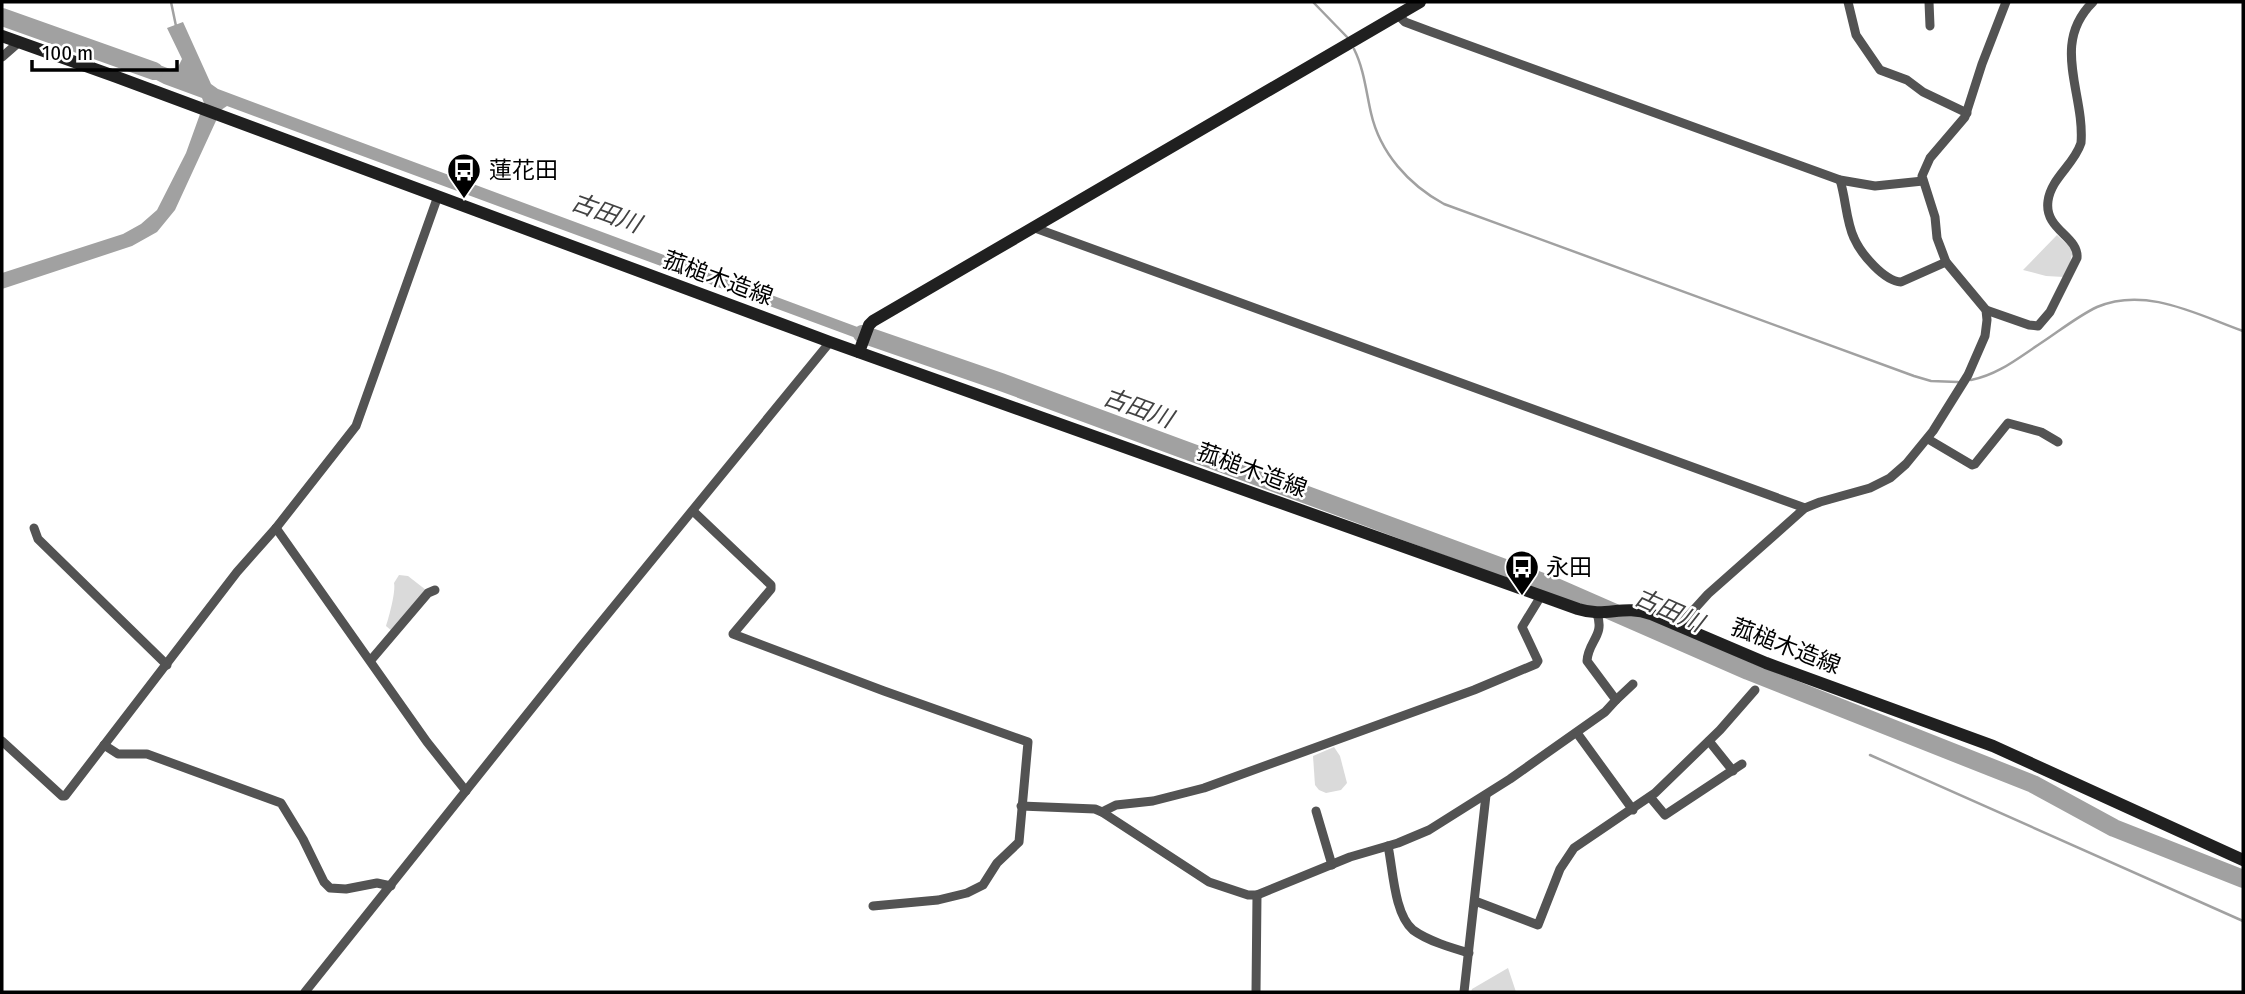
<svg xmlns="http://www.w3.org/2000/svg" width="2245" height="994" font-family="'Fira Sans Condensed','Noto Sans JP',sans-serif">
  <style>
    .green { fill: #dadada }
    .water { fill: #a1a1a1 }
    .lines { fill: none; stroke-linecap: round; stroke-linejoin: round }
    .stream { stroke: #a1a1a1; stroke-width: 2.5 }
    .river { stroke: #a1a1a1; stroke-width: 18 }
    .street { stroke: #535353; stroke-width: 9 }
    .secondary { stroke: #202020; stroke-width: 12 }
    .labels { text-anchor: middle; stroke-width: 5; stroke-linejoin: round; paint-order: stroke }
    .poi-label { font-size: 23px; fill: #000; stroke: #fff; text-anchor: start }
    .street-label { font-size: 23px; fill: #000; stroke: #fff }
    .water-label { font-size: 24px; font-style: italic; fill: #424242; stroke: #fff }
  </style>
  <rect width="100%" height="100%" fill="#fff"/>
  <!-- green -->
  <g class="green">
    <path d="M2057 235 2073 250 2069 267 2064 277 2046 276 2023 270Z"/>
    <path d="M399 575 408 576 426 590 392 631 386 626C389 617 396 591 394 583Z"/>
    <path d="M1334 747 1340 756 1347 783 1341 790 1326 793 1319 790 1315 785 1313 756Z"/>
    <path d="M1508 968 1516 992H1471L1472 989Z"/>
  </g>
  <!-- water -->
  <path class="water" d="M183 22 211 84 218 89 887 338 883 348 227 106 221 110 175 210 157 232 132 246 2 289V273L123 234 141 224 157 210 186 153 204 103 202 98 164 84 131 67 136 56 170 69 178 67 182 59 167 28Z"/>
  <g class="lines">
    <!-- stream -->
    <g class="stream">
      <path d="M171 2 176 26"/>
      <path d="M1313 2 1347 37"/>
      <path d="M1354 49C1364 69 1366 91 1371 113 1380 153 1409 185 1444 204L1914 376 1931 381 1958 382"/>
      <path d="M1971 380C1997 375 2017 359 2038 345 2057 333 2076 317 2097 307 2146 286 2198 315 2243 331"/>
      <path d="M1870 755 2243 921"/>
    </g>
    <!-- river -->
    <g class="river">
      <path d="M2 17 154 71"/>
      <path d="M862 334 1001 382 1556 587 1748 671 2033 784 2114 828 2243 879"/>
    </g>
    <!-- street -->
    <g class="street">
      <path d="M1848 2 1856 35 1880 70 1907 80 1923 92 1967 113"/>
      <path d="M1929 2 1930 26"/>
      <path d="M1398 15 1405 22 1429 31 1840 180 1875 186 1923 181"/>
      <path d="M2 57 18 43"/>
      <path d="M1840 180C1846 199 1846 221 1854 238 1861 254 1884 281 1901 282L1946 262"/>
      <path d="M1035 228 1805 508"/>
      <path d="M1986 310 2029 325 2038 326 2050 312 2077 258C2079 236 2044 230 2048 201 2051 178 2074 165 2081 143 2085 93 2050 44 2093 2"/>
      <path d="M1928 439 1972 465 1975 464 2008 423 2041 432 2058 442"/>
      <path d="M693 511 771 585V589L733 634 884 691 1028 742 1019 842 997 863 983 885 967 893 938 900 873 906"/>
      <path d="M34 528 38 539 167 665"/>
      <path d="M276 528 427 742 466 791"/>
      <path d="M1679 626 1708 594 1805 508 1820 502 1870 488 1890 478 1906 464 1933 431 1968 375 1985 336 1987 320 1986 310 1946 262 1937 238 1935 217 1922 176 1930 158 1965 117 1982 64 2006 2"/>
      <path d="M371 660 428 593 435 590"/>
      <path d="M1616 700 1633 684"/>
      <path d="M1577 733 1633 810"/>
      <path d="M2 741 62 796H65L237 572 276 528 356 426 438 196"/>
      <path d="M1709 741 1733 771"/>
      <path d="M104 745 118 754H147L281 803 303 839 324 882 330 888 346 889 377 883 391 886"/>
      <path d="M1650 797 1665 815 1742 764"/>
      <path d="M1021 806 1095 809 1102 812 1209 882 1248 895H1257L1350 857 1398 843 1429 830 1510 779 1605 712 1616 700 1587 661C1588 641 1605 636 1597 614"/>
      <path d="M1316 811 1332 865"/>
      <path d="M1102 812 1116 805 1153 801 1204 788 1474 690 1536 664 1538 661 1522 627 1541 596"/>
      <path d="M1388 846C1393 869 1394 914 1413 930 1428 941 1452 948 1469 953"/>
      <path d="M1475 901 1538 925 1560 869 1574 848 1655 793 1720 730 1755 690"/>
      <path d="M305 992 580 648 830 342"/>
      <path d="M1256 992 1257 895"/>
      <path d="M1464 992 1486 795"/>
    </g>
    <!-- secondary -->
    <g class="secondary">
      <path d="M2 36 114 76 830 342 1578 609C1606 618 1623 604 1651 614L1766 663 1993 746 2243 860"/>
      <path d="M859 352 869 325 873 321 1420 2"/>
    </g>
  </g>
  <!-- icons -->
  <defs>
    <g id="bus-pin" transform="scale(1.75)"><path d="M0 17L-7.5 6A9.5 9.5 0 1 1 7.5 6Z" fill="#000" stroke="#fff"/><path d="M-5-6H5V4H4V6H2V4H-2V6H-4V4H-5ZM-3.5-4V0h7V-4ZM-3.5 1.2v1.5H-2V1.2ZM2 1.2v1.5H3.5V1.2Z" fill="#fff"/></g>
  </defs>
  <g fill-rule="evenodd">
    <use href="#bus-pin" x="464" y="170"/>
    <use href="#bus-pin" x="1522" y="567"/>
  </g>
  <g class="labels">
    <!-- poi labels -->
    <g class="poi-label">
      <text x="489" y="178">蓮花田</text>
      <text x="1546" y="575">永田</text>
    </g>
    <!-- street labels -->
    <g class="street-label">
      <text transform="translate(718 278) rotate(20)" y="8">菰槌木造線</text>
      <text transform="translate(1252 470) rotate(20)" y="8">菰槌木造線</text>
      <text transform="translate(1786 646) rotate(21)" y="8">菰槌木造線</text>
    </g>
    <!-- water labels -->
    <g class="water-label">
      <text transform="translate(606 213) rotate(20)" y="8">古田川</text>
      <text transform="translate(1138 408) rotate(20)" y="8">古田川</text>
      <text transform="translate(1669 610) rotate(24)" y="8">古田川</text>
    </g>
  </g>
  <!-- border -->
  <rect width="2245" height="994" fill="none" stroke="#000000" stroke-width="7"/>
  <!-- scale -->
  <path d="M32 60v10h145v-10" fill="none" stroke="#000000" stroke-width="3.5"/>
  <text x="42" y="60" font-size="21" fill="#000000" stroke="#ffffff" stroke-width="5" paint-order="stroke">100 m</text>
</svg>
